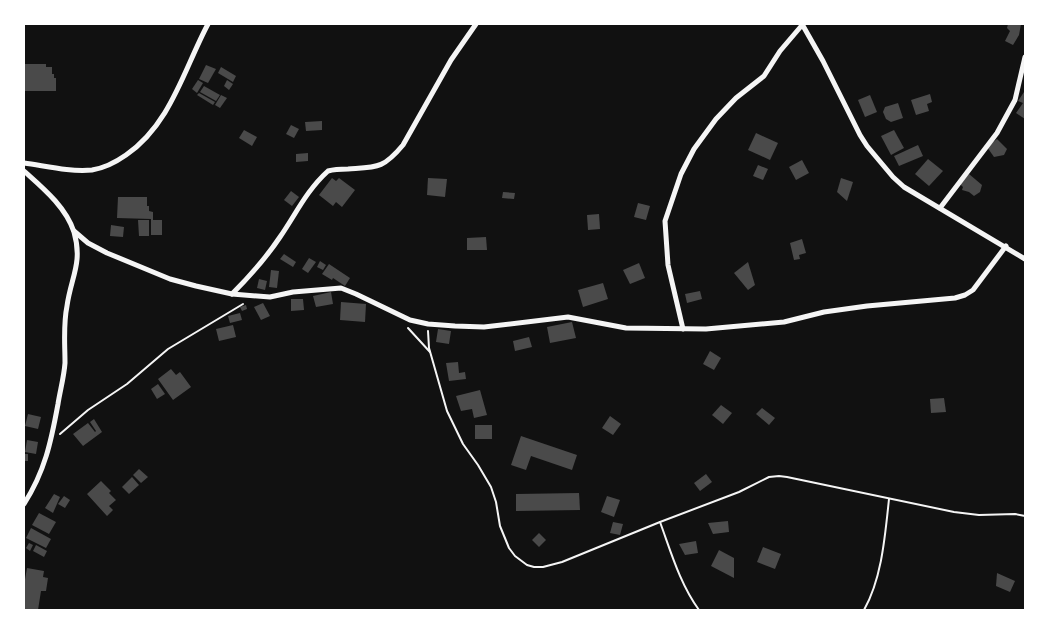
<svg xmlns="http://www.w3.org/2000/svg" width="1049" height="634" font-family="'Zilla Slab',serif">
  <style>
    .building { fill: #4a4a4a }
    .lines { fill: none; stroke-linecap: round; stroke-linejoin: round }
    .path { stroke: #f5f5f5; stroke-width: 2 }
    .minor { stroke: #f5f5f5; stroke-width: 5 }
  </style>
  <rect width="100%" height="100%" fill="#111"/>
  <!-- building -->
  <g class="building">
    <path d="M1008 24H1021L1019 35 1013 45 1005 41 1010 31 1007 28Z"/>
    <path d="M24 64H46V67H52V74H54V78H56V91H24Z"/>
    <path d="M206 65 216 69 208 83 199 79Z"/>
    <path d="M221 67 236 76 233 82 218 73Z"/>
    <path d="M198 80 203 83 197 93 192 89Z"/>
    <path d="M227 80 233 84 229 90 224 86Z"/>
    <path d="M204 86 220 95 216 101 200 92Z"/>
    <path d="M1024 92 1025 93V119L1016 113 1023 103 1018 101Z"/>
    <path d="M199 93 215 102 213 105 197 95Z"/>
    <path d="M930 94 932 102 927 104 929 111 916 115 911 100Z"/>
    <path d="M221 95 227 98 220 108 215 105Z"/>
    <path d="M870 95 877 112 865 117 858 100Z"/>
    <path d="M898 103 903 118 891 122 886 119 883 112 885 107Z"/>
    <path d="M322 121V130L306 131 305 122Z"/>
    <path d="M291 125 299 129 294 138 286 134Z"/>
    <path d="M244 130 257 137 252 146 239 138Z"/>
    <path d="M894 130 904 148 891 155 881 136Z"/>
    <path d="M756 133 778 143 770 160 748 150Z"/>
    <path d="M997 139 1007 149 1004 155 994 157 987 147Z"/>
    <path d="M918 145 923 156 899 166 894 156Z"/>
    <path d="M308 153V161L296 162V154Z"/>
    <path d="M928 159 943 171 929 186 915 174Z"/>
    <path d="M802 160 809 173 796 180 789 167Z"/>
    <path d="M758 165 768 169 763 180 753 176Z"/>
    <path d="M969 174 982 185 980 192 974 196 969 192 962 190 963 187 960 184Z"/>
    <path d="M332 178 336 181 339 178 355 190 342 207 336 202 333 206 319 195Z"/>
    <path d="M428 178 447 179 445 197 427 195Z"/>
    <path d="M841 178 853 182 847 201 837 192Z"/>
    <path d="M291 191 299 197 292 206 284 200Z"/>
    <path d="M503 192 515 193 514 199 502 198Z"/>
    <path d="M118 197H147V206H149V211L153 212V220H162V235H151V219L117 218Z"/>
    <path d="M638 203 650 206 646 220 634 217Z"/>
    <path d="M599 214 600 229 588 230 587 215Z"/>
    <path d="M138 220H149V236H139Z"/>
    <path d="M111 225 124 227 123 237 110 236Z"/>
    <path d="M486 237 487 250H467V238Z"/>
    <path d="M802 239 806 253 799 255 800 259 794 260 790 243Z"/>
    <path d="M284 254 296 262 293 267 280 259Z"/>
    <path d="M309 258 316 262 308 273 302 269Z"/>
    <path d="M320 261 326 265 323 270 317 267Z"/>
    <path d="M748 262 755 285 748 290 734 273Z"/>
    <path d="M639 263 645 278 630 284 623 270Z"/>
    <path d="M329 264 350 278 345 286 333 278 332 280 322 274Z"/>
    <path d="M271 270 279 271 277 288 269 287Z"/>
    <path d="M259 279 267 281 265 290 257 288Z"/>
    <path d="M603 283 608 299 583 307 578 290Z"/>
    <path d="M700 291 702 299 687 303 685 294Z"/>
    <path d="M331 292 333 304 316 307 313 296Z"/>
    <path d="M291 299H303L304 310 291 311Z"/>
    <path d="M341 302 366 304 365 322 340 320Z"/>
    <path d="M263 303 270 316 261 320 254 307Z"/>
    <path d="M246 305 247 309 242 311 240 307Z"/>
    <path d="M240 313 242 320 230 323 228 316Z"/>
    <path d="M572 322 576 338 550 343 547 327Z"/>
    <path d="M233 325 236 337 219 341 216 329Z"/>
    <path d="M438 329 451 331 449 344 436 342Z"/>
    <path d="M529 337 532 347 515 351 513 341Z"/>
    <path d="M710 351 721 358 714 370 703 364Z"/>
    <path d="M458 362 459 373 465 372 466 379 449 381 446 363Z"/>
    <path d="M171 369 176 375 180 372 191 387 173 400 158 379Z"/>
    <path d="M158 384 165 394 157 399 151 389Z"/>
    <path d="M480 390 487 415 474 418 472 409 461 411 456 396Z"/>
    <path d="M944 398 946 412 931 413 930 399Z"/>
    <path d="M721 405 732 413 723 424 712 415Z"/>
    <path d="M762 408 775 418 769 425 756 414Z"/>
    <path d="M28 414 41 417 38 429 25 426Z"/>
    <path d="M610 416 621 424 613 435 602 428Z"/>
    <path d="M94 419 102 432 83 446 73 434 88 423 95 432 96 431 90 422Z"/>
    <rect x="475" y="425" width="17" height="14"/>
    <path d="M521 436 577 455 572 470 531 456 526 470 511 465Z"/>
    <path d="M27 440 38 442 36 454 25 452Z"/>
    <rect x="24" y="454" width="4" height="7"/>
    <path d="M139 469 148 477 141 483 133 475Z"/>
    <path d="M706 474 712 482 700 491 694 483Z"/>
    <path d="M132 477 139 485 129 494 122 487Z"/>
    <path d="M101 481 111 491 109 493 116 500 109 506 113 510 107 516 87 494Z"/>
    <path d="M579 493 580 510 516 511V494Z"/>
    <path d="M54 494 60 497 53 513 45 508Z"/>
    <path d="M64 496 70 500 65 508 58 504Z"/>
    <path d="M607 496 620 500 614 517 601 512Z"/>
    <path d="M39 513 56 522 49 534 32 525Z"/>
    <path d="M728 521 729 532 713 534 708 523Z"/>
    <path d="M613 522 623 524 620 535 610 533Z"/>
    <path d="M31 528 51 539 46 548 26 538Z"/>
    <path d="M539 533 546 540 539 547 532 540Z"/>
    <path d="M696 541 698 553 685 555 679 544Z"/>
    <path d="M29 543 33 545 30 551 26 548Z"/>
    <path d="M36 545 47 551 44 557 33 551Z"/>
    <path d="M763 547 781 554 775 569 757 562Z"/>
    <path d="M719 550 734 558V578L711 566Z"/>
    <path d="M27 568 44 571 43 577 48 578 46 591H41L38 610H24V585Z"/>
    <path d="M997 573 1015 581 1010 592 996 586Z"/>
  </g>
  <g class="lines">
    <!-- path -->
    <g class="path">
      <path d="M408 328 430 352"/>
      <path d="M428 331 429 348 447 411 463 444 478 465 491 487 496 502 500 526 509 548 515 556 527 565 534 567H543L562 562 660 522 739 492 769 477 779 476 787 477 954 512 979 515 1015 514 1025 516"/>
      <path d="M60 434 88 410 127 384 168 349 243 304"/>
      <path d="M660 522C671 552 680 584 699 610"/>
      <path d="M864 610C882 578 885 536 889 499"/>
    </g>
    <!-- minor -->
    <g class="minor">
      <path d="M802 24 823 61 860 135 867 146 893 177 904 187 1025 259"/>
      <path d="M24 163C46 166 69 172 92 170 105 168 116 162 126 155 171 124 184 69 208 24"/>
      <path d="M24 171C43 188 66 207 74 232 83 263 71 277 67 306 63 325 65 344 65 363 64 377 60 391 58 404 51 442 45 471 24 504"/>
      <path d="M940 208 997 133 1015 100 1025 57"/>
      <path d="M74 231 88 243 107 253 170 279 196 286 232 294 270 297 293 292 341 288 356 294 410 320 428 324 455 326 484 327 568 317 626 328 706 329 784 322 824 312 867 306 955 298 965 295 973 290 1006 246"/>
      <path d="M232 294C250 276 266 258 280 237 296 214 306 191 328 171 335 169 341 169 348 169 377 167 383 169 403 145L451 60 476 24"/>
      <path d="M683 329 668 265 665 221 681 174 694 149 716 119 736 98 764 76 780 51 803 24"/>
    </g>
  </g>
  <!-- border -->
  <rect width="1049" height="634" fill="none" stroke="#ffffff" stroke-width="50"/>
</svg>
